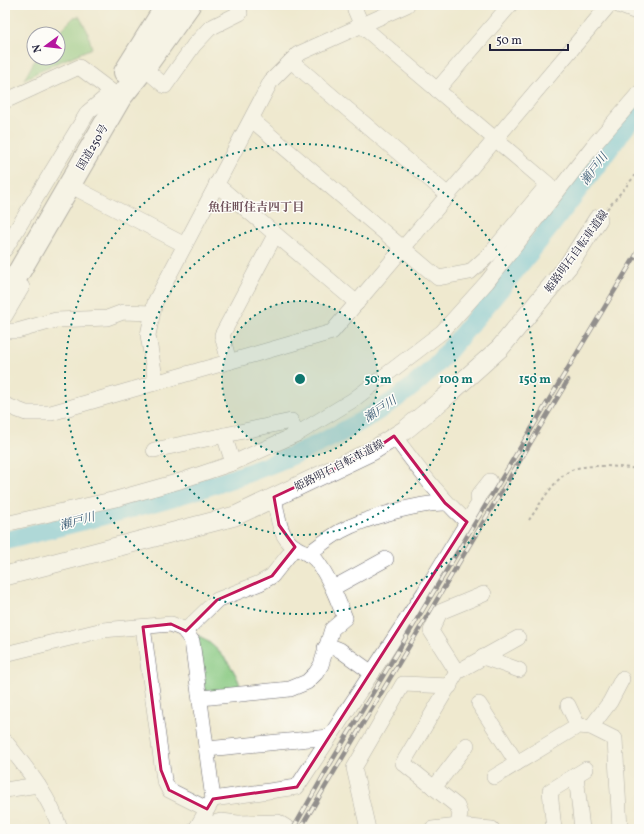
<svg xmlns="http://www.w3.org/2000/svg" width="644" height="834" font-family="Vollkorn,'Noto Serif JP',serif">
  <style>
    .green { fill: #87c880; stroke: #54755e }
    .lines { fill: none; stroke-linecap: round; stroke-linejoin: round }
    .river { stroke: #63c4e1; stroke-width: 19 }
    .minor-casing { stroke: #6a686f; stroke-width: 16 }
    .major-casing { stroke: #6a686f; stroke-width: 20 }
    .highway-casing { stroke: #6a686f; stroke-width: 24 }
    .path { stroke: #6a686f; stroke-width: 2; stroke-dasharray: 3 3; stroke-linecap: butt }
    .minor { stroke: #fff; stroke-width: 15 }
    .major { stroke: #fff; stroke-width: 19 }
    .highway { stroke: #fff; stroke-width: 22 }
    .rail-casing { stroke: #22223b; stroke-width: 4.5 }
    .rail { stroke: #fdfcf7; stroke-width: 3; stroke-dasharray: 9; stroke-linecap: butt }
    .marked { fill: none; stroke: #c2185b; stroke-width: 3; stroke-linejoin: round }
    .ring { fill: none; stroke: #0f766e; stroke-width: 2; stroke-dasharray: 2 4 }
    .labels { text-anchor: middle; stroke-width: 3; stroke-linejoin: round; paint-order: stroke }
    .street-label { font-size: 11px; fill: #22223b; stroke: #fdfcf7 }
    .water-label { font-size: 12px; font-style: italic; fill: #395b75; stroke: #fdfcf7 }
    .neighbourhood-label { font-size: 12px; font-weight: bold; fill: #6f515a; stroke: #fdfcf7 }
    .centre { fill: #0f766e; stroke: #fdfcf7; stroke-width: 2 }
    .ring-label { font-size: 12px; text-anchor: middle; font-weight: bold; fill: #0f766e; stroke: #fdfcf7; stroke-width: 3; stroke-linejoin: round; paint-order: stroke }
  </style>
  <rect width="100%" height="100%" fill="#fdfcf7"/>
  <filter id="ink" filterUnits="userSpaceOnUse"><feTurbulence type="fractalNoise" baseFrequency=".025" numOctaves="2"/><feDisplacementMap in="SourceGraphic" scale="8" xChannelSelector="R" yChannelSelector="G"/><feConvolveMatrix kernelMatrix="1 2 1 2 8 2 1 2 1" color-interpolation-filters="sRGB"/></filter>
  <filter id="wash" filterUnits="userSpaceOnUse"><feTurbulence type="fractalNoise" baseFrequency=".012" numOctaves="4" result="noise"/><feDisplacementMap in="SourceGraphic" scale="16" xChannelSelector="R" yChannelSelector="G"/><feGaussianBlur stdDeviation="0.9" result="paint"/><feColorMatrix in="noise" values="0 0 0 0 0 0 0 0 0 0 0 0 0 0 0 0 0 1.4 0 .05"/><feComposite in="paint" operator="in"/></filter>
  <g filter="url(#wash)">
    <rect width="100%" height="100%" fill="#efe9cf"/>
    <!-- green -->
    <g class="green">
      <path d="M79 16 87 30 92 48 43 69 24 80 36 58H58L57 34 74 17Z"/>
      <path d="M197 635C215 643 238 670 241 690L210 694 204 689Z"/>
    </g>
    <g class="lines">
      <!-- river -->
      <path class="river" d="M5 541C140 505 295 476 408 390 436 369 456 341 479 314 536 248 587 178 639 109"/>
    </g>
  </g>
  <g filter="url(#ink)">
    <g class="lines">
      <!-- minor casing -->
      <g class="minor-casing">
        <g id="minor">
          <path d="M618 5 639 13"/>
          <path d="M291 61 448 195"/>
          <path d="M144 68 165 86 194 45 210 28 240 13 238 5"/>
          <path d="M437 90 510 5"/>
          <path d="M5 101 79 67 120 98 118 106"/>
          <path d="M252 120 438 278 470 272 490 254 548 184 362 26 353 5"/>
          <path d="M216 184 357 303"/>
          <path d="M79 190 185 245"/>
          <path d="M5 249 88 112 112 92"/>
          <path d="M5 316 22 287"/>
          <path d="M5 331H17L56 320 107 318 123 312 152 313"/>
          <path d="M229 362 222 335 275 235"/>
          <path d="M156 383 148 335 155 302 271 81 298 54 407 5"/>
          <path d="M5 405 26 413H51L332 332 609 5"/>
          <path d="M224 435 233 463"/>
          <path d="M394 436C419 469 436 494 467 522"/>
          <path d="M154 450 291 421 297 434"/>
          <path d="M5 524 116 499 180 481 233 463 297 434 353 400 442 332 487 282 593 146 639 93"/>
          <path d="M308 554C319 546 330 537 341 531 365 518 418 503 445 503"/>
          <path d="M333 588 386 559"/>
          <path d="M143 627 164 780 169 790 207 809"/>
          <path d="M185 631 217 600 260 583 272 576 295 547"/>
          <path d="M325 648H335L340 650 372 673"/>
          <path d="M5 654 103 630 171 624 183 629 192 641 213 799 196 829"/>
          <path d="M483 657 519 670"/>
          <path d="M457 672 431 631 440 612 484 594"/>
          <path d="M201 698 290 689 307 682 316 673 321 665 332 629 345 618C337 598 329 577 316 560 310 553 302 552 295 547 278 536 278 515 274 497"/>
          <path d="M479 704 517 763"/>
          <path d="M568 705 578 726"/>
          <path d="M591 727 610 702 622 679"/>
          <path d="M5 741C27 769 49 795 60 829"/>
          <path d="M207 749 329 737"/>
          <path d="M576 775 582 829"/>
          <path d="M494 777 578 726 591 727 615 739 620 829"/>
          <path d="M434 788 467 745"/>
          <path d="M5 790 38 785"/>
          <path d="M213 799 297 787 424 593 479 503 478 496 490 481"/>
          <path d="M196 828 221 821 238 823 278 822 289 829"/>
          <path d="M368 829 354 768 403 684 450 686"/>
          <path d="M432 829 458 826 492 829"/>
          <path d="M457 829 460 814 457 806 403 763 457 672 518 638"/>
          <path d="M554 829 550 791 586 769"/>
        </g>
      </g>
      <!-- major casing -->
      <g class="major-casing">
        <path id="major" d="M5 576 235 516 372 451 405 430 442 400 500 348 568 266 598 219"/>
      </g>
      <!-- highway casing -->
      <g class="highway-casing">
        <g id="highway">
          <path d="M125 72 167 5"/>
          <path d="M5 296 120 98 144 68 189 5"/>
        </g>
      </g>
      <!-- path -->
      <g class="path">
        <path d="M607 209 639 171"/>
        <path d="M529 520C539 506 553 481 568 472 583 462 622 467 639 469"/>
      </g>
      <!-- minor -->
      <use href="#minor" class="minor"/>
      <!-- major -->
      <use href="#major" class="major"/>
      <!-- highway -->
      <use href="#highway" class="highway"/>
      <!-- rail casing -->
      <g class="rail-casing">
        <g id="rail">
          <path d="M293 829 330 764 639 250"/>
          <path d="M300 829 568 380"/>
        </g>
      </g>
      <!-- rail -->
      <use href="#rail" class="rail"/>
    </g>
  </g>
  <!-- marked area -->
  <path d="M0 0H644V834H0ZM394 436 445 503 467 522 297 787 213 799 207 809 169 790 161 770 143 627 171 624 186 631 217 600 272 576 295 547 279 525 274 497 372 451Z" fill="#efe9cf" fill-opacity=".55" fill-rule="evenodd"/>
  <path class="marked" d="M394 436 445 503 467 522 297 787 213 799 207 809 169 790 161 770 143 627 171 624 186 631 217 600 272 576 295 547 279 525 274 497 372 451Z"/>
  <!-- distance rings -->
  <circle cx="300" cy="379" r="78" fill="#0f766e" fill-opacity=".12"/>
  <g class="ring">
    <circle cx="300" cy="379" r="78"/>
    <circle cx="300" cy="379" r="156"/>
    <circle cx="300" cy="379" r="235"/>
  </g>
  <g class="labels">
    <!-- street labels -->
    <g class="street-label">
      <text transform="translate(92 147) rotate(-60)" y="4">国道250号</text>
      <text transform="translate(576 251) rotate(-54)" y="4">姫路明石自転車道線</text>
      <text transform="translate(339 465) rotate(-27)" y="4">姫路明石自転車道線</text>
    </g>
    <!-- water labels -->
    <g class="water-label">
      <text transform="translate(594 169) rotate(-53)" y="4">瀬戸川</text>
      <text transform="translate(380 409) rotate(-34)" y="4">瀬戸川</text>
      <text transform="translate(77 521) rotate(-15)" y="4">瀬戸川</text>
    </g>
    <!-- neighbourhood labels -->
    <g class="neighbourhood-label">
      <text x="256" y="211">魚住町住吉四丁目</text>
    </g>
  </g>
  <circle cx="300" cy="379" r="6" class="centre"/>
  <g class="ring-label">
    <text x="378" y="383">50 m</text>
    <text x="456" y="383">100 m</text>
    <text x="535" y="383">150 m</text>
  </g>
  <!-- margin -->
  <rect width="644" height="834" fill="none" stroke="#fdfcf7" stroke-width="20"/>
  <!-- north arrow -->
  <g transform="translate(46 46) rotate(255)"><circle r="19" fill="#fdfcf7" stroke="#a5a5ac"/>
  <path d="M0-3L7 15L0 10L-7 15Z" fill="#b5179e"/>
  <text y="-6" font-size="11" font-weight="bold" text-anchor="middle" fill="#22223b">N</text>
  </g>
  <!-- scale -->
  <path d="M490 44v6h78v-6" fill="none" stroke="#22223b" stroke-width="2"/>
  <text x="496" y="44" font-size="12" fill="#22223b" stroke="#fdfcf7" stroke-width="3" paint-order="stroke">50 m</text>
</svg>
